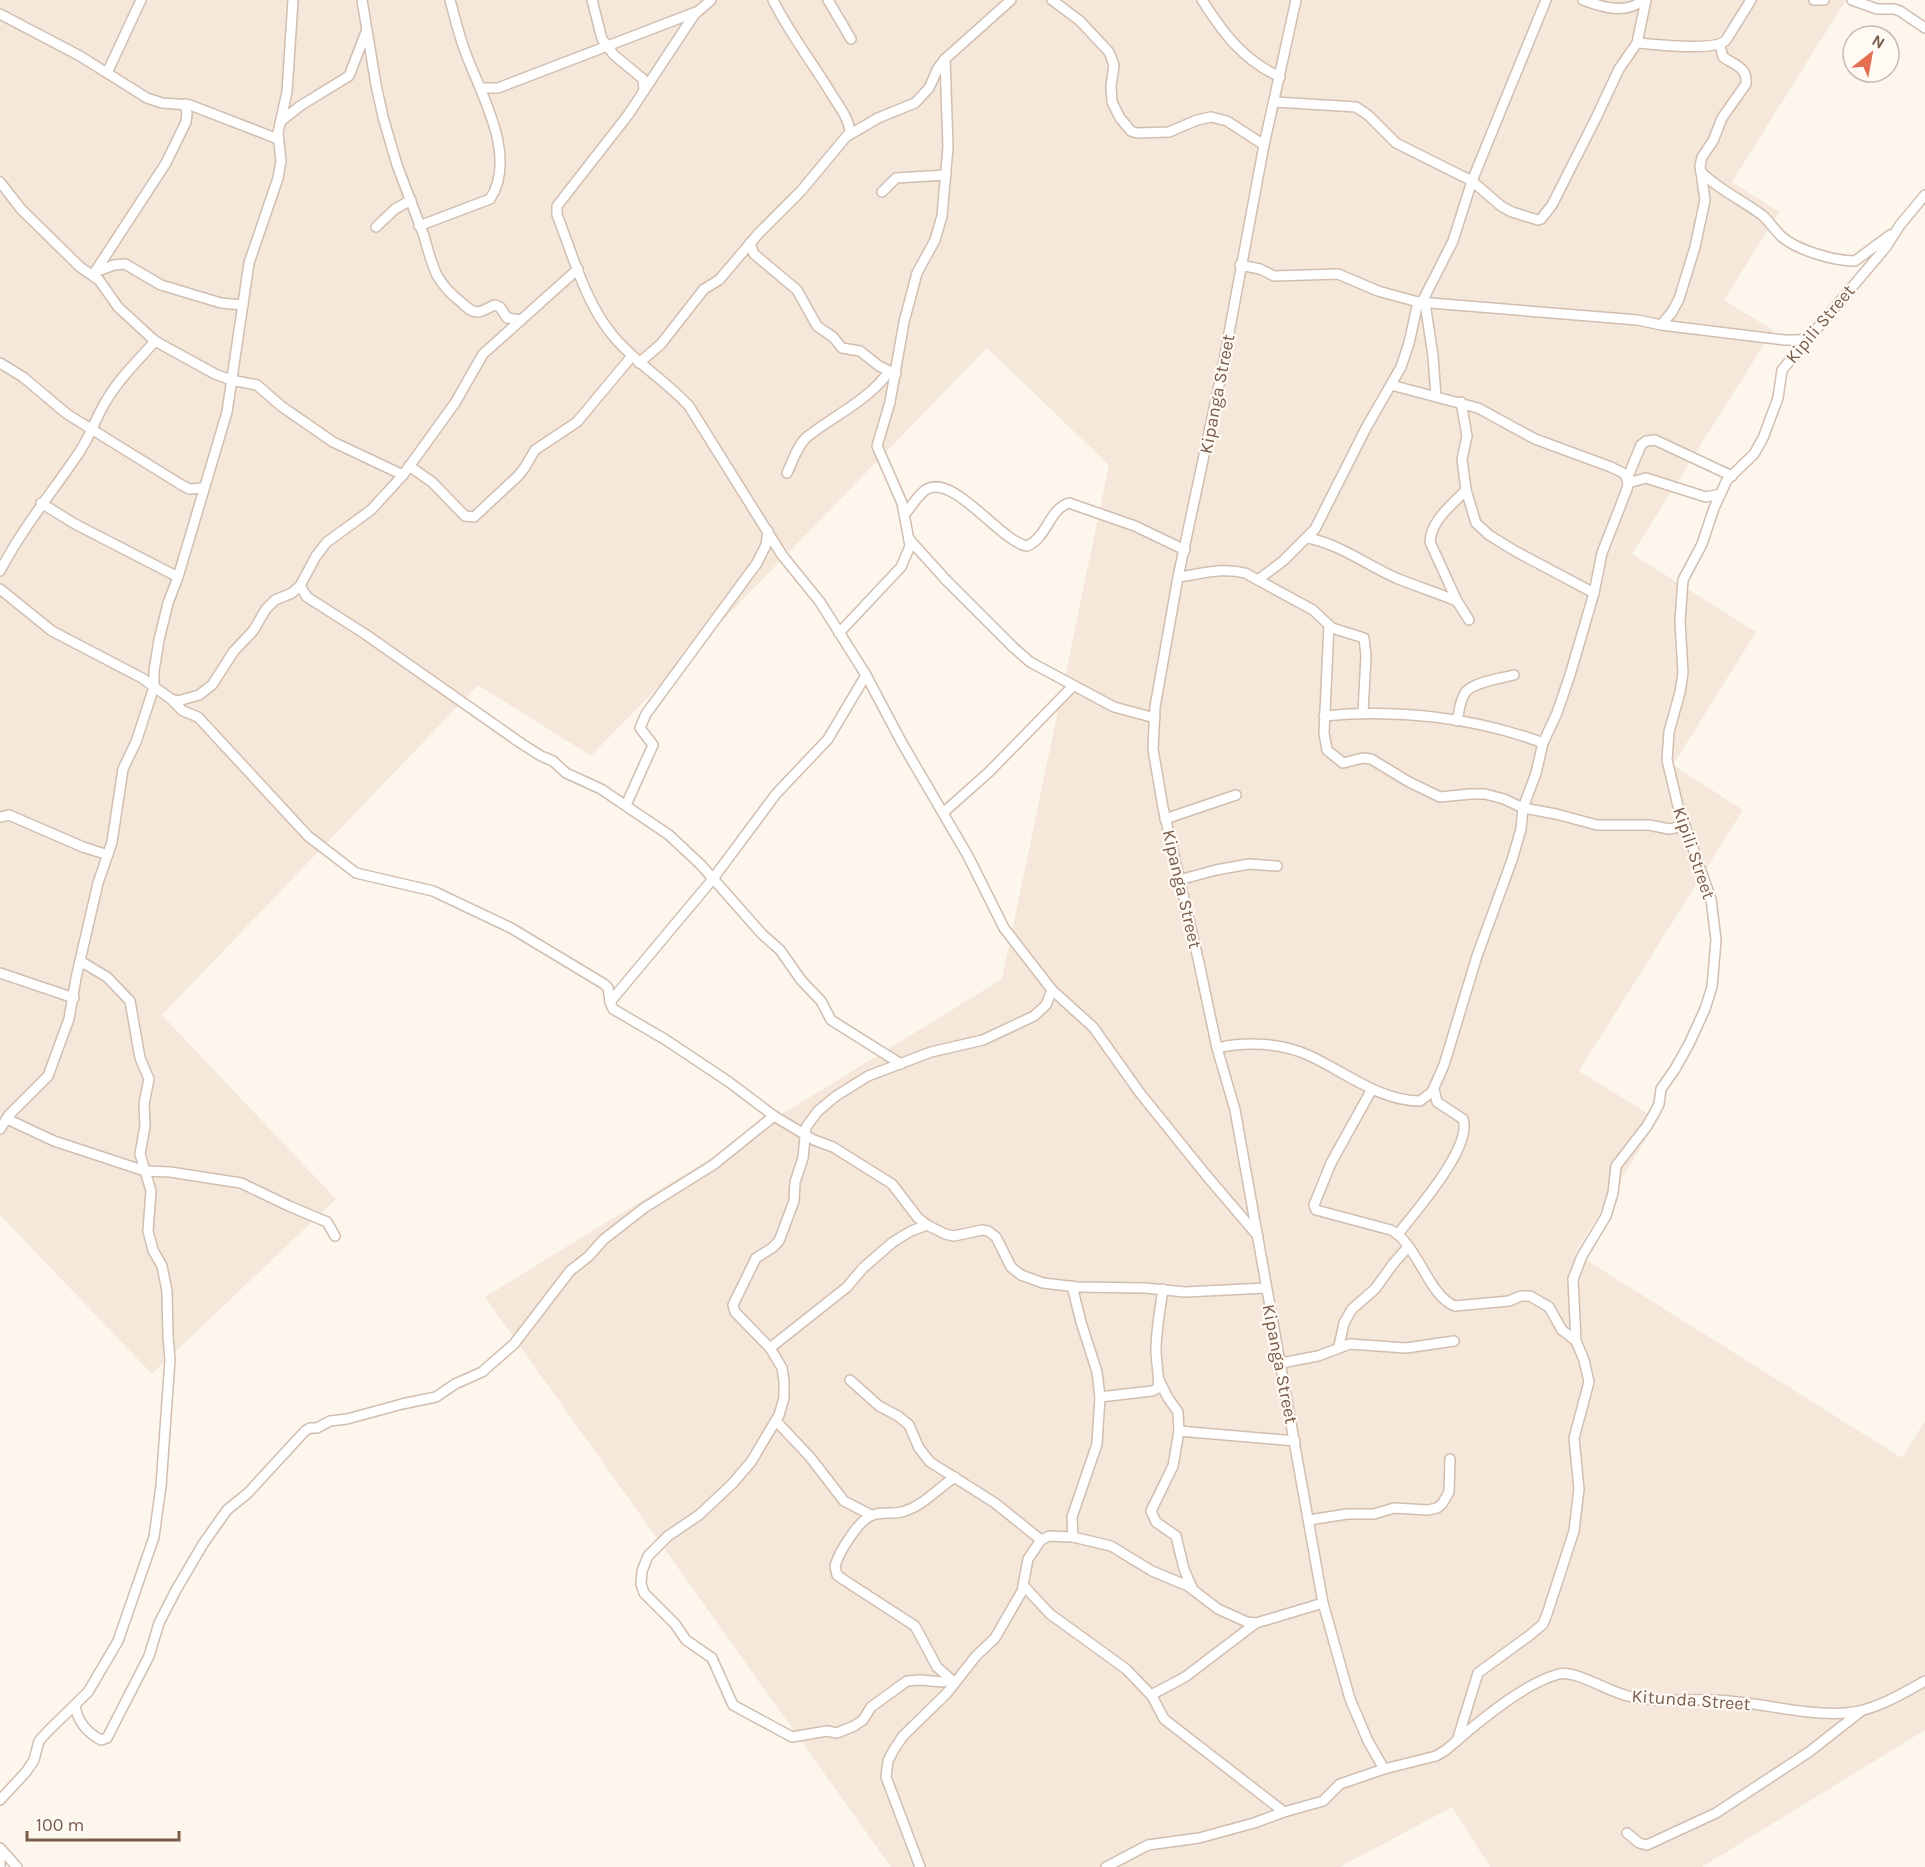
<svg xmlns="http://www.w3.org/2000/svg" width="1925" height="1867" font-family="Karla,sans-serif">
  <style>
    .residential { fill: #f5e8da }
    .lines { fill: none; stroke-linecap: round; stroke-linejoin: round }
    .street-casing { stroke: #d1beb0; stroke-width: 12 }
    .street { stroke: #fff; stroke-width: 9 }
    .labels { text-anchor: middle; stroke-width: 4.5; stroke-linejoin: round; paint-order: stroke }
    .street-label { font-size: 18px; fill: #7a5c4d; stroke: #fffaf3 }
  </style>
  <rect width="100%" height="100%" fill="#fdf6ec"/>
  <!-- residential -->
  <path class="residential" d="M0 0H1846L1732 182 1779 212 1724 300 1773 330 1632 554 1756 632 1673 765 1743 810 1579 1071 1658 1120 1575 1253 1902 1458 1925 1421V1730L1702 1867H1490L1452 1807 1340 1867H891L485 1297 1002 979 1109 465 987 348 591 756 478 685 162 1015 336 1199 152 1374 0 1215Z"/>
  <g class="lines">
    <!-- street casing -->
    <g class="street-casing">
      <g id="street">
        <path d="M362 0 376 85 383 117 397 165 424 236C433 267 434 281 462 303 466 307 471 312 478 312 484 311 489 307 495 305L500 307 507 318 521 320"/>
        <path d="M592 0 602 39 614 55 643 79 644 91"/>
        <path d="M711 0 694 15 628 115 557 206V215C573 255 585 303 614 337 636 363 666 381 689 406L782 555 820 602 866 675 902 743 968 856 1004 928 1052 990 1093 1027 1140 1093 1206 1175 1258 1236"/>
        <path d="M828 0 851 39"/>
        <path d="M1052 0 1080 21 1109 52 1114 65 1111 86 1112 102 1120 118 1131 131 1137 133 1169 132 1197 120 1211 117 1227 121 1264 145"/>
        <path d="M1202 0C1224 34 1243 60 1280 77"/>
        <path d="M1296 0 1264 145 1221 376 1178 577 1155 707 1153 749 1163 808 1199 963 1217 1048 1235 1110 1323 1603 1350 1699 1368 1741 1384 1769"/>
        <path d="M1583 0C1602 7 1626 15 1643 0"/>
        <path d="M1814 0H1824"/>
        <path d="M1852 0 1877 9H1894L1900 11 1925 28"/>
        <path d="M0 14 80 56 147 98 162 103 190 105 278 139"/>
        <path d="M1637 43C1654 44 1716 52 1726 40L1751 0"/>
        <path d="M1720 45 1723 57C1734 65 1748 67 1746 84L1722 118 1713 141 1702 157 1700 166 1701 172C1719 190 1742 200 1762 215 1769 221 1774 229 1781 236 1796 250 1834 261 1855 261L1890 235"/>
        <path d="M107 73 141 0"/>
        <path d="M480 88H498L696 12"/>
        <path d="M1275 102 1356 107 1368 115 1396 143 1472 181 1501 206 1512 212 1538 220 1541 219 1552 205 1596 118 1619 69 1637 43 1646 0"/>
        <path d="M280 122 300 106 349 76 366 32"/>
        <path d="M849 135 878 118 915 103 929 88 938 68 945 59 1011 0"/>
        <path d="M0 182 21 209 80 267 99 280 118 307 155 341 215 374 231 380 257 385 281 406 333 442 403 475"/>
        <path d="M882 192 896 178 946 175"/>
        <path d="M419 226 490 199C518 157 481 94 466 54 459 36 455 18 450 0"/>
        <path d="M376 227 395 209 411 200"/>
        <path d="M750 243 754 254 797 290 817 326 833 337 842 348 860 351 879 366 896 374"/>
        <path d="M1240 265 1260 269 1274 276 1338 274 1378 291 1418 302 1638 320 1661 325 1784 340H1799L1809 337"/>
        <path d="M95 272 114 265 125 264 161 285 221 303 243 305"/>
        <path d="M93 275 166 163 186 122 187 114 185 104"/>
        <path d="M1422 302 1453 241 1472 181 1546 0"/>
        <path d="M1425 303 1433 356 1436 397"/>
        <path d="M1661 325 1672 312 1679 299 1695 247 1705 200 1701 172"/>
        <path d="M0 363 23 377 67 414 180 484 189 489 203 488"/>
        <path d="M639 363 661 344 704 289 719 280 759 233 801 191 850 132C849 119 839 106 832 95 813 63 789 33 773 0"/>
        <path d="M1461 402 1467 436 1462 459 1466 490 1476 523 1489 535 1515 551 1594 593"/>
        <path d="M409 466 432 482 465 516 474 517 518 476 525 467 535 450 577 422 632 356"/>
        <path d="M787 473C792 463 798 444 807 437 832 417 872 398 889 371"/>
        <path d="M1627 479 1641 445 1646 441 1655 440 1732 476"/>
        <path d="M1628 483 1646 478 1706 497 1720 494"/>
        <path d="M1466 490C1452 505 1431 520 1430 542L1457 601 1469 620"/>
        <path d="M41 503 75 524 178 577"/>
        <path d="M905 514C912 506 918 494 927 489 954 474 1001 542 1027 546 1047 538 1049 509 1069 503L1135 526 1185 550"/>
        <path d="M1308 538C1339 544 1367 565 1396 578 1416 586 1437 593 1457 601"/>
        <path d="M909 539 946 580 1013 647 1030 662 1114 707 1155 718"/>
        <path d="M0 571C22 529 50 495 76 457 89 440 95 419 106 401 119 378 139 360 155 341"/>
        <path d="M1178 577C1201 574 1223 567 1245 573L1313 610 1332 628 1364 638 1366 656 1363 712"/>
        <path d="M1259 579 1283 561 1315 529 1366 428 1401 367 1409 343 1418 302"/>
        <path d="M300 586 307 597 365 634 522 744 541 756 553 761 566 773 601 789 669 835 701 865 762 934 780 950 801 980 821 1001 831 1020 901 1064"/>
        <path d="M0 589 52 631 142 678 171 699 178 701 199 695 212 685 234 651 253 631 266 609 275 600 292 593 300 586 316 556 327 542 371 510 403 475 455 403 483 354 578 269"/>
        <path d="M1329 625 1324 733 1327 750 1343 763 1363 758 1371 759 1409 782 1440 797 1470 794H1485L1504 799 1523 808 1556 814 1597 825H1649L1669 829 1675 828 1683 821"/>
        <path d="M839 633 901 567 910 546 902 503 877 446 890 402 904 322 917 273 935 240 942 216 948 147 945 59"/>
        <path d="M171 699 183 711 198 717 308 836 356 873 433 891 511 928 604 984 608 988 610 1002 613 1009 666 1040 729 1082 774 1116 814 1140 833 1147 892 1184 918 1218 927 1225 945 1234 954 1236 982 1230 988 1231 996 1237 1011 1267 1021 1275 1043 1283 1077 1287 1145 1288 1185 1292 1266 1288"/>
        <path d="M1324 716C1397 709 1474 717 1543 743"/>
        <path d="M1457 721C1459 712 1460 700 1465 693 1472 682 1502 678 1514 675"/>
        <path d="M626 805 653 745 640 728 646 714 757 563 766 545 768 531"/>
        <path d="M943 813 989 772 1073 686"/>
        <path d="M0 817 9 815 83 847 108 855"/>
        <path d="M1165 819 1236 795"/>
        <path d="M1179 880 1216 870 1249 864 1277 866"/>
        <path d="M0 973 74 998"/>
        <path d="M610 1002 712 880 776 794 828 739 866 675"/>
        <path d="M1217 1048C1246 1041 1281 1043 1308 1055 1344 1071 1379 1101 1420 1101L1432 1092 1444 1065 1477 956 1512 860 1521 829 1523 808 1536 773 1543 743 1557 713 1570 675 1594 593 1602 553 1627 489 1628 483 1625 474 1611 467 1535 439 1478 408 1391 385"/>
        <path d="M1372 1089 1331 1163 1314 1205 1316 1210 1391 1230C1418 1244 1428 1296 1455 1306L1509 1301 1521 1296H1530L1549 1307 1562 1330 1576 1341"/>
        <path d="M7 1119 54 1141 145 1171 170 1172 241 1183 289 1206 327 1222 335 1236"/>
        <path d="M0 1129 9 1115 48 1076 69 1019 76 978 98 883 112 842 123 769 136 742 154 687V671L159 640 168 603 178 577 227 412 249 263 278 178 281 161 278 133 287 92 293 0"/>
        <path d="M1398 1234C1415 1212 1473 1147 1463 1119L1437 1102 1434 1089"/>
        <path d="M1072 1286 1081 1322 1097 1372 1100 1397 1097 1444 1072 1517 1073 1537"/>
        <path d="M1339 1346 1344 1323 1352 1309 1375 1289 1393 1264 1407 1248"/>
        <path d="M770 1348 847 1287 863 1268 893 1242 911 1231 927 1225"/>
        <path d="M1281 1363 1318 1356 1350 1344 1406 1348 1454 1341"/>
        <path d="M850 1380 879 1406 898 1416 909 1425 919 1448 930 1462 995 1503 1041 1540"/>
        <path d="M1159 1380 1168 1398 1178 1412 1179 1431 1173 1466 1151 1511 1156 1522 1176 1536 1184 1569 1193 1590"/>
        <path d="M1100 1397 1152 1391 1158 1388C1160 1381 1156 1361 1156 1351 1156 1330 1160 1310 1163 1289"/>
        <path d="M776 1421 810 1457 844 1501 871 1515"/>
        <path d="M1179 1431 1295 1441"/>
        <path d="M1309 1520 1347 1514H1374L1394 1508 1428 1510 1437 1508 1442 1504 1449 1492 1450 1459"/>
        <path d="M1024 1586 1050 1614 1126 1669 1152 1696 1164 1719 1284 1812"/>
        <path d="M951 1680 943 1682 920 1680 907 1681 871 1707 863 1720 854 1726 837 1733 827 1731 792 1737 733 1705 712 1658 686 1640 675 1624 644 1593 641 1584 642 1571 648 1556 668 1536 699 1515 732 1484 751 1462 779 1415 784 1398V1381L782 1368 770 1348 735 1312 733 1305 756 1258 772 1248 779 1241 794 1201 795 1182 803 1158 806 1127 818 1111 836 1096 868 1076 931 1052 983 1040 1034 1016 1046 1005 1052 990"/>
        <path d="M954 1682 937 1667 915 1626 844 1580 837 1575 835 1566C839 1552 859 1519 873 1515 883 1511 895 1515 905 1511 924 1505 938 1488 955 1477"/>
        <path d="M1151 1695 1185 1677 1256 1623"/>
        <path d="M75 1706C78 1722 86 1732 101 1740L107 1738 149 1656 159 1623 176 1590 203 1544 227 1510 248 1493 305 1431 310 1428H317L330 1421 347 1419 402 1404 436 1397 455 1384 482 1372 514 1344 570 1271 589 1256 603 1240 644 1208 713 1165 774 1116"/>
        <path d="M1457 1741 1478 1673 1530 1635 1543 1624 1547 1614 1574 1531 1579 1489 1574 1438 1589 1382 1584 1360 1576 1341 1573 1279 1582 1256 1606 1216 1613 1193 1616 1166 1647 1126 1655 1112 1659 1104 1661 1089 1675 1069 1689 1044 1705 1009 1712 987 1716 940 1711 899 1678 806 1667 760 1669 732 1680 692 1683 673 1680 621 1683 580 1702 544 1714 508 1727 480 1754 454 1763 438 1778 398 1782 370 1886 247 1900 225 1925 195"/>
        <path d="M0 1800 26 1772 34 1760 39 1741 48 1731 88 1692 118 1641 154 1537 161 1486 170 1359 168 1337 167 1291 162 1266 153 1250 148 1231 151 1191 140 1154 145 1126 144 1104 149 1079 140 1058 130 1001 107 977 80 961"/>
        <path d="M1627 1833 1639 1843 1647 1845 1716 1813 1809 1752 1860 1712"/>
        <path d="M0 1848 17 1867"/>
        <path d="M0 1852V1867"/>
        <path d="M920 1867 886 1777 888 1761 893 1751 903 1736 947 1693 976 1656 995 1638 1022 1591 1028 1559 1041 1540 1049 1536 1073 1537 1111 1546 1152 1571 1188 1586 1218 1609 1247 1622 1256 1623 1273 1618 1323 1603"/>
        <path d="M1106 1867 1148 1845 1199 1838 1254 1823 1284 1812 1323 1801 1340 1784 1384 1769 1436 1756 1446 1750C1473 1726 1523 1683 1559 1674 1576 1670 1609 1692 1628 1696 1655 1703 1686 1699 1714 1700 1758 1701 1801 1716 1845 1713 1872 1712 1902 1694 1925 1681"/>
      </g>
    </g>
    <!-- street -->
    <use href="#street" class="street"/>
  </g>
  <g class="labels">
    <!-- street labels -->
    <g class="street-label">
      <text transform="translate(1820 324) rotate(-50)" y="6">Kipili Street</text>
      <text transform="translate(1217 394) rotate(-79)" y="6">Kipanga Street</text>
      <text transform="translate(1694 853) rotate(71)" y="6">Kipili Street</text>
      <text transform="translate(1182 889) rotate(77)" y="6">Kipanga Street</text>
      <text transform="translate(1280 1364) rotate(79)" y="6">Kipanga Street</text>
      <text transform="translate(1691 1700) rotate(4)" y="6">Kitunda Street</text>
    </g>
  </g>
  <!-- north arrow -->
  <g transform="translate(1871 54) rotate(31)"><circle r="28" fill="#fffaf3" stroke="#cabbb1" stroke-width="1.5"/>
  <path d="M0-4.5L10 22L0 15L-10 22Z" fill="#e76f51"/>
  <text y="-9" font-size="16" font-weight="bold" text-anchor="middle" fill="#7a5c4d">N</text>
  </g>
  <!-- scale -->
  <path d="M27 1831v9h152v-9" fill="none" stroke="#7a5c4d" stroke-width="3"/>
  <text x="36" y="1831" font-size="18" fill="#7a5c4d" stroke="#fffaf3" stroke-width="4.5" paint-order="stroke">100 m</text>
</svg>
